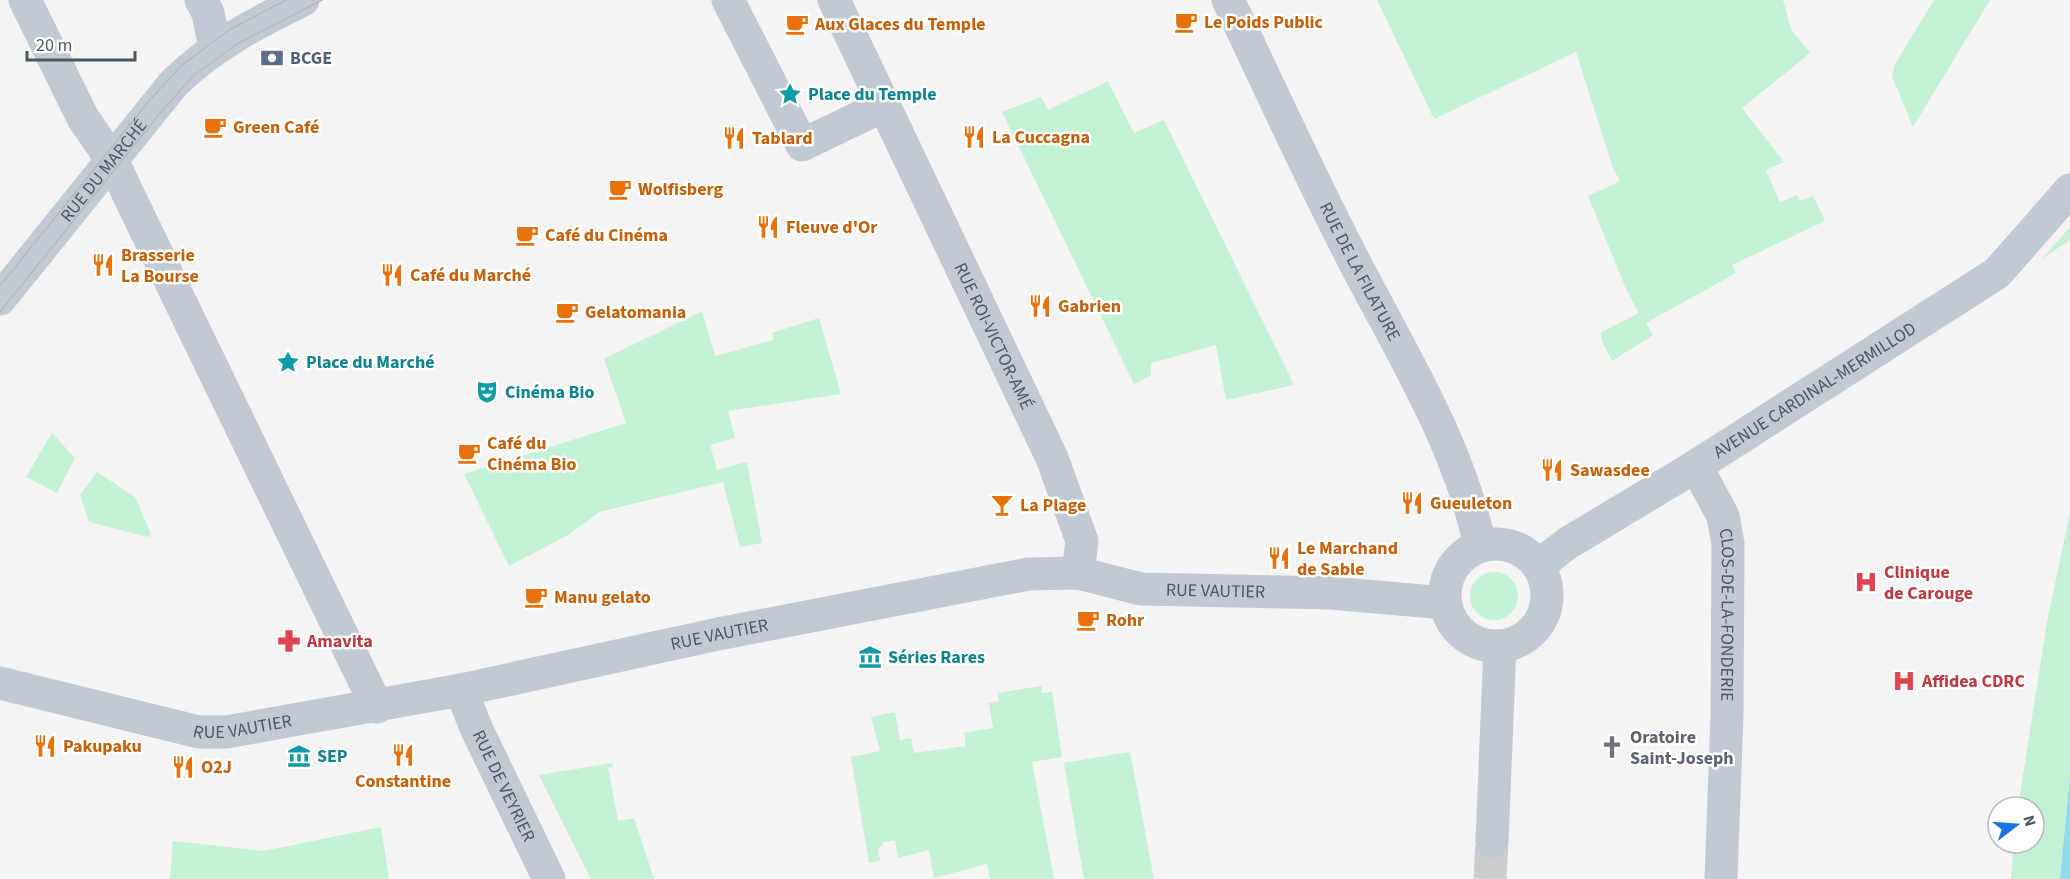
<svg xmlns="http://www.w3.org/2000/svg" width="2070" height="879" font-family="'Source Sans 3',sans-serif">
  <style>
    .green { fill: #c3f1d5 }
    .water { fill: #90daee }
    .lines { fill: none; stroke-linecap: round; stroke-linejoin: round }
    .tertiary-tunnel { stroke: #caccce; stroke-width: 33; stroke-dasharray: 33 16; stroke-linecap: butt }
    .minor { stroke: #c1cad2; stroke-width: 33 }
    .tertiary { stroke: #c1cad2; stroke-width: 33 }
    .tram { stroke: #b5b8bd; stroke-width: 1.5 }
    .labels { text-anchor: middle; stroke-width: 5; stroke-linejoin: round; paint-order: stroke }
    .food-label { font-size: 18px; font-weight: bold; fill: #c56008; stroke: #fff; text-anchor: start }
    .service-label { font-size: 18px; font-weight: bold; fill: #4e5e75; stroke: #fff; text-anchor: start }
    .culture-label { font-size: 18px; font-weight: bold; fill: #0d838f; stroke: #fff; text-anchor: start }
    .street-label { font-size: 18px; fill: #4a5661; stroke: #fff }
    .health-label { font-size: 18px; font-weight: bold; fill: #be3a42; stroke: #fff; text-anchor: start }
    .worship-label { font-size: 18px; font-weight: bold; fill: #5b616d; stroke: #fff; text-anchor: start }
  </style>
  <rect width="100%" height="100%" fill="#f5f3f3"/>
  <!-- green -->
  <g class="green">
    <path d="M1377 0H1783L1791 29 1810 53 1742 108 1784 162 1766 170 1780 202 1797 195 1800 201 1813 196 1825 221 1732 265 1736 273 1646 323 1653 335 1612 361 1601 339V332L1639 313 1627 291 1588 196 1620 181 1613 168 1576 52 1434 119Z"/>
    <path d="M1934 0H1990L1913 127 1892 76 1895 64Z"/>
    <path d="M1108 81 1134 133 1164 120 1294 385 1226 400 1216 345 1151 363V375L1134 384 1002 112 1041 97 1048 110Z"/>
    <path d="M2070 227V240L2042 259Z"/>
    <path d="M702 311 715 356 773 340 772 333 819 318 841 394 728 411 735 438 710 445 717 470 747 462 762 543 740 547 723 482 599 512 570 534 509 566 464 474 626 423 604 359Z"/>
    <path d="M52 433 75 458 57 493 26 477Z"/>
    <path d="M97 472 135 497 151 534 148 537 89 522 80 495Z"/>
    <path d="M2070 513V775L2060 879H2011L2014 843H2034V807H2018L2047 622Z"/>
    <circle cx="1494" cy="596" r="24"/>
    <path d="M1041 686 1042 693 1052 692 1062 757 1032 762 1054 879H990L987 864 934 878 929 850 898 858 895 840 884 842 878 850 880 860 869 863 851 757 880 751 871 717 895 712 900 740 911 738 914 753 966 746 964 733 993 728 989 703 999 701 998 693Z"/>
    <path d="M1130 752 1154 879H1084L1064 763Z"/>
    <path d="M612 763 613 767 608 768 618 821 634 818 654 879H591L539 775Z"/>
    <path d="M381 827 389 879H170L173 841 264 851Z"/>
  </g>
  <!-- water -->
  <path class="water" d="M2070 775V879H2060Z"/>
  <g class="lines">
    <!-- tertiary-tunnel -->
    <path class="tertiary-tunnel" d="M1490 879 1492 841"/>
    <!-- minor -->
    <g class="minor">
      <path d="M25 0 83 118 112 160 131 200 377 707"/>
      <path d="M201 0 208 13 215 48"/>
      <path d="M728 0 802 145 885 105"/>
      <path id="s1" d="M834 0 1052 458 1082 541 1078 573"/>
      <path id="s2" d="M1228 0C1270 88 1310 177 1355 263 1402 354 1459 444 1480 546"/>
      <path id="s3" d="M0 299 174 83C212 46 256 23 303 0"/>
      <path id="s4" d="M1696 466 1723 516 1728 544 1727 715 1721 879"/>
      <path id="s5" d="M0 683 199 732H226L461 690 718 634 1028 574 1078 573 1141 589 1331 593 1445 603"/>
      <path id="s6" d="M461 690 477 730 549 879"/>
    </g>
    <!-- tertiary -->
    <g class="tertiary">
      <circle cx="1496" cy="595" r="51"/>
      <path id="s7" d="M1538 566 1568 543 1696 466 1997 273 2070 190"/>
      <path d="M1492 841 1500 646"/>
    </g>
    <!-- tram -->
    <g class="tram">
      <path d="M0 286 149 101 182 65 229 30 286 0"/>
      <path d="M0 312 161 112 193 76 237 44 322 0"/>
    </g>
  </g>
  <!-- icons -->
  <defs>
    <g id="cafe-bare" transform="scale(1.8)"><path d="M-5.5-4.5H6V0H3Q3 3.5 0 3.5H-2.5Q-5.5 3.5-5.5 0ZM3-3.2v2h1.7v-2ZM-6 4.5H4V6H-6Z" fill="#e8710a" stroke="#fff" stroke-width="2.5" paint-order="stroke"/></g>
    <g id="bank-bare" transform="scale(1.8)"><path d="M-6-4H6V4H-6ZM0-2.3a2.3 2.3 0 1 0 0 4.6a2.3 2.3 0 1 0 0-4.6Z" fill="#5c6f8a" stroke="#fff" stroke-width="2.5" paint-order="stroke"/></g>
    <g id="sight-bare" transform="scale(1.8)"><path d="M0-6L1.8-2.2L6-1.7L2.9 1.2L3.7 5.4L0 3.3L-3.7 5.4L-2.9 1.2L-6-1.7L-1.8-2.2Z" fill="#0f9aa8" stroke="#fff" stroke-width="2.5" paint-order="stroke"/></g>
    <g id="restaurant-bare" transform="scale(1.8)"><path d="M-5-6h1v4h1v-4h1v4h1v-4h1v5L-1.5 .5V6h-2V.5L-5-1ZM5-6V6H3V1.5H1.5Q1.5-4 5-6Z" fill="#e8710a" stroke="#fff" stroke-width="2.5" paint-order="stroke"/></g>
    <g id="theatre-bare" transform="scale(1.8)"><path d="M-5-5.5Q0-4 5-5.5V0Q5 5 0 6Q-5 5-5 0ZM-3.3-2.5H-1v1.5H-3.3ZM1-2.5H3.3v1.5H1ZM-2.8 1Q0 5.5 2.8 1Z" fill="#0f9aa8" stroke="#fff" stroke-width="2.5" paint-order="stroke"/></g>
    <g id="bar-bare" transform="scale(1.8)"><path d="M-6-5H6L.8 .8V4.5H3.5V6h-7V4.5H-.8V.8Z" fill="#e8710a" stroke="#fff" stroke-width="2.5" paint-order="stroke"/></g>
    <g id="hospital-bare" transform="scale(1.8)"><path d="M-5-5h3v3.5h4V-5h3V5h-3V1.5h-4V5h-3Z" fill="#e0444e" stroke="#fff" stroke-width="2.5" paint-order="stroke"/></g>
    <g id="pharmacy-bare" transform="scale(1.8)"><path d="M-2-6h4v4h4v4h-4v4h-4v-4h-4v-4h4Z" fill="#e0444e" stroke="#fff" stroke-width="2.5" paint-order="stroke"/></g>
    <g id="museum-bare" transform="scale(1.8)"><path d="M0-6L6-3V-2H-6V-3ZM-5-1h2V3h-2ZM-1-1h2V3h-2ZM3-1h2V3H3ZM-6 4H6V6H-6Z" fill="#0f9aa8" stroke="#fff" stroke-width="2.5" paint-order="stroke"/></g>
    <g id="church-bare" transform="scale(1.8)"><path d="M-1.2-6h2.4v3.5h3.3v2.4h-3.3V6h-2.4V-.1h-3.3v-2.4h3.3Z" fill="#6b7280" stroke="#fff" stroke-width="2.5" paint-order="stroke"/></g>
  </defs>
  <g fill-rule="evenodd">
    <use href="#cafe-bare" x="1186" y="22"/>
    <use href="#cafe-bare" x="797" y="24"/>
    <use href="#bank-bare" x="272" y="58"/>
    <use href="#sight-bare" x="790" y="94"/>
    <use href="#cafe-bare" x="215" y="127"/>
    <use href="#restaurant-bare" x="974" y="137"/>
    <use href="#restaurant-bare" x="734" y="138"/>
    <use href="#cafe-bare" x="620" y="189"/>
    <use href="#restaurant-bare" x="768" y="227"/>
    <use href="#cafe-bare" x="527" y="235"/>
    <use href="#restaurant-bare" x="103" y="265"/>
    <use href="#restaurant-bare" x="392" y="275"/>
    <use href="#restaurant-bare" x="1040" y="306"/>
    <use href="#cafe-bare" x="567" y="312"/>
    <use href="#sight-bare" x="288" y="362"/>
    <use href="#theatre-bare" x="487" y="392"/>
    <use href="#cafe-bare" x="469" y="453"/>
    <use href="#restaurant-bare" x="1552" y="470"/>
    <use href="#restaurant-bare" x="1412" y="503"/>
    <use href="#bar-bare" x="1002" y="505"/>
    <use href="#restaurant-bare" x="1279" y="558"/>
    <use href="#hospital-bare" x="1866" y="582"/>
    <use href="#cafe-bare" x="536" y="597"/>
    <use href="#cafe-bare" x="1088" y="620"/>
    <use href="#pharmacy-bare" x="289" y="641"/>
    <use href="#museum-bare" x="870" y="657"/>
    <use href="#hospital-bare" x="1904" y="681"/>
    <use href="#restaurant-bare" x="45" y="746"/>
    <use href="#church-bare" x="1612" y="747"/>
    <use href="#restaurant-bare" x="403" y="755"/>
    <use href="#museum-bare" x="299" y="756"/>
    <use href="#restaurant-bare" x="183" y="767"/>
  </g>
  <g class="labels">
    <!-- food labels -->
    <g class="food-label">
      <text x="1204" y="28">Le Poids Public</text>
      <text x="815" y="30">Aux Glaces du Temple</text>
      <text x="233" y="133">Green Café</text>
      <text x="992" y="143">La Cuccagna</text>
      <text x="752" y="144">Tablard</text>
      <text x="638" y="195">Wolfisberg</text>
      <text x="786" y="233">Fleuve d'Or</text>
      <text x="545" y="241">Café du Cinéma</text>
      <text x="121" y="261">Brasserie<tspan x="121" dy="21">La Bourse</tspan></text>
      <text x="410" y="281">Café du Marché</text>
      <text x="1058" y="312">Gabrien</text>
      <text x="585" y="318">Gelatomania</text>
      <text x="487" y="449">Café du<tspan x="487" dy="21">Cinéma Bio</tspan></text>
      <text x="1570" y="476">Sawasdee</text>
      <text x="1430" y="509">Gueuleton</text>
      <text x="1020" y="511">La Plage</text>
      <text x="1297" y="554">Le Marchand<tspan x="1297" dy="21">de Sable</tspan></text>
      <text x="554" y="603">Manu gelato</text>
      <text x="1106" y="626">Rohr</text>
      <text x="63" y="752">Pakupaku</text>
      <text x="201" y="773">O2J</text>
      <text x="403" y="787" text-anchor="middle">Constantine</text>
    </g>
    <!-- service labels -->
    <g class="service-label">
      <text x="290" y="64">BCGE</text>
    </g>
    <!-- culture labels -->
    <g class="culture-label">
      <text x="808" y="100">Place du Temple</text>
      <text x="306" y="368">Place du Marché</text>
      <text x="505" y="398">Cinéma Bio</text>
      <text x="888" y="663">Séries Rares</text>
      <text x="317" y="762">SEP</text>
    </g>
    <!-- street labels -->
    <g class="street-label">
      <text dy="6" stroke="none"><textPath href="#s3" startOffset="165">RUE DU MARCHÉ</textPath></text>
      <text dy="6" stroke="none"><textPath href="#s2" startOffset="302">RUE DE LA FILATURE</textPath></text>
      <text dy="6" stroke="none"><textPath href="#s1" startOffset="372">RUE ROI-VICTOR-AMÉ</textPath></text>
      <text dy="6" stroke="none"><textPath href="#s7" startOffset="328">AVENUE CARDINAL-MERMILLOD</textPath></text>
      <text dy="6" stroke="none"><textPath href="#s5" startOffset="1239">RUE VAUTIER</textPath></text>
      <text dy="6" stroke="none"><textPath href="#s4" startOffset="156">CLOS-DE-LA-FONDERIE</textPath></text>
      <text dy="6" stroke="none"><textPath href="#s5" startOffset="735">RUE VAUTIER</textPath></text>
      <text dy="6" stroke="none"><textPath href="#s5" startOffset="249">RUE VAUTIER</textPath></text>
      <text dy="6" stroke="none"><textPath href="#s6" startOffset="105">RUE DE VEYRIER</textPath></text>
    </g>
    <!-- health labels -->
    <g class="health-label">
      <text x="1884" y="578">Clinique<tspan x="1884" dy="21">de Carouge</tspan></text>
      <text x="307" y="647">Amavita</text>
      <text x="1922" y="687">Affidea CDRC</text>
    </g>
    <!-- worship labels -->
    <g class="worship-label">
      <text x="1630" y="743">Oratoire<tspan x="1630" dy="21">Saint-Joseph</tspan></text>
    </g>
  </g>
  <!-- north arrow -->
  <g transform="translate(2016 825) rotate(73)"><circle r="28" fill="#ffffff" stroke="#b7bbc0" stroke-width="1.5"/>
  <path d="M0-4.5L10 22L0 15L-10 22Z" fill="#1a73e8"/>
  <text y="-9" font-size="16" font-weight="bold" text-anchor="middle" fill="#4a5661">N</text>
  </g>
  <!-- scale -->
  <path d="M27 51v9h108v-9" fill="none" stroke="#4a5661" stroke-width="3"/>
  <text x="36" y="51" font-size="18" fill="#4a5661" stroke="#ffffff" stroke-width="4.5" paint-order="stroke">20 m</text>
</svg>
